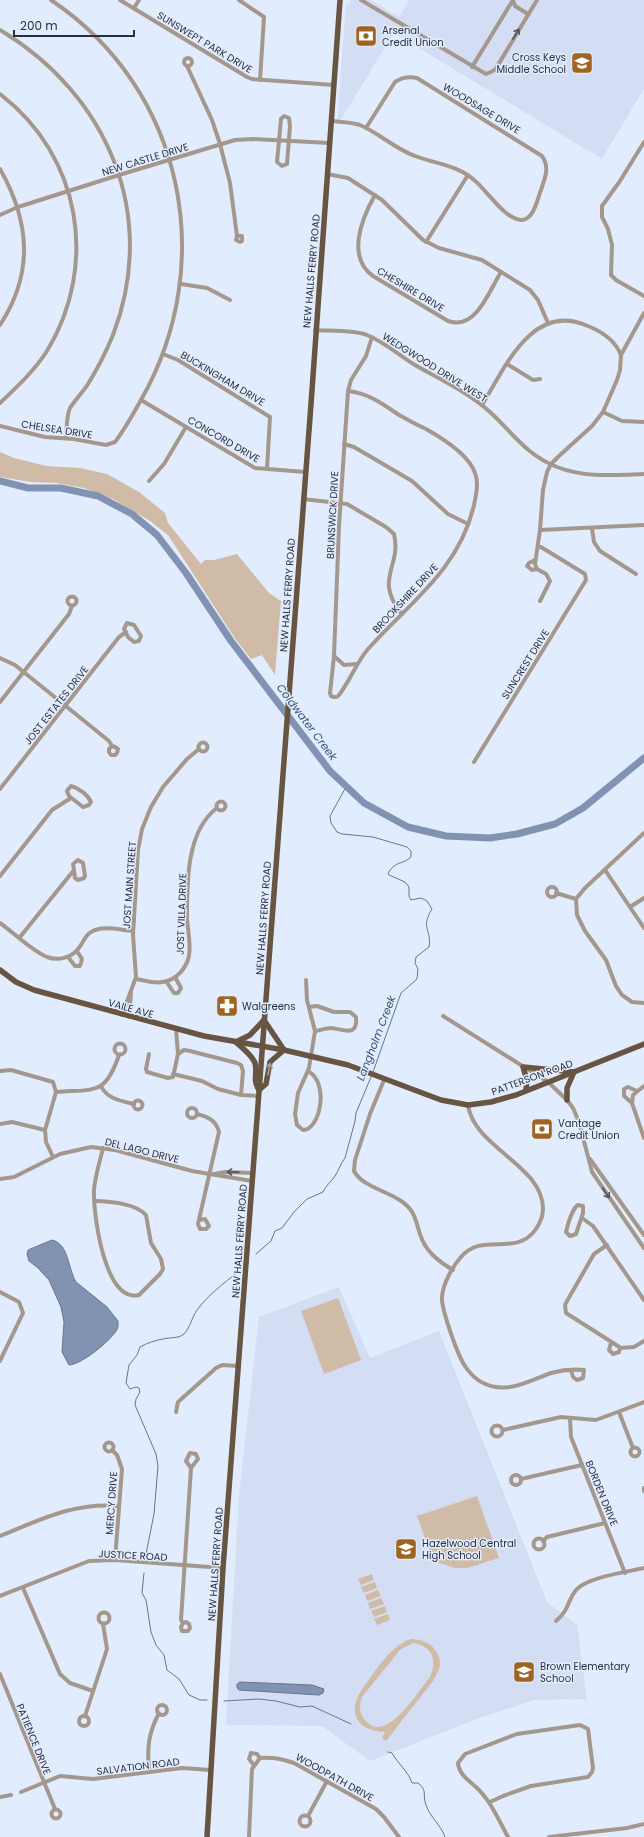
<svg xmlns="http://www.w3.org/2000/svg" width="644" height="1837" font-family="Poppins,sans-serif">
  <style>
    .built { fill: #d3def5 }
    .green { fill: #d0bba6; fill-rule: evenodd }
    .water { fill: #8292b2; stroke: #68758f }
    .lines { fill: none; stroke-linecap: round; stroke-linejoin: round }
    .stream { stroke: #68758f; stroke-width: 1 }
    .river { stroke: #8292b2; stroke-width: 7 }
    .minor { stroke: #a4988d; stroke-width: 4 }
    .major { stroke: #685541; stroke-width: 5.5 }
    .oneway { stroke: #555458 }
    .oneway2 { stroke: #a5a0a0 }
    .labels { text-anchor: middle; stroke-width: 3; stroke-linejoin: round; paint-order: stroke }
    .poi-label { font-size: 10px; fill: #2a303c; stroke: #e2ecff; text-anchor: start }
    .street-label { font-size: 10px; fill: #2a303c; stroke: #e2ecff }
    .water-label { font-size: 11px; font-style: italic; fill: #394f7d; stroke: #e2ecff }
  </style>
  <rect width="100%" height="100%" fill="#e2ecff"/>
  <!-- built -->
  <g class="built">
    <path d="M350 0H371L399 17 409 0H644V89L602 159 394 33 337 126 346 4 350 5Z"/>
    <path d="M339 1287 370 1358 439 1331 547 1602 577 1625 587 1699 534 1700 477 1719 370 1761 322 1726 226 1725 239 1495 259 1317Z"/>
  </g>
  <!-- green -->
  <g class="green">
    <path d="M0 452 14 458 47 466 80 468 107 474 139 492 165 513 168 523 201 564 205 560H214L237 554 269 593 281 601 275 675 262 655 251 659 236 640 168 535 150 521 113 499 84 488 56 483 31 482 0 477Z"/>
    <path d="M338 1298 361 1360 324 1374 301 1311Z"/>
    <path d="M477 1496 499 1558 467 1568H455L437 1562 429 1549 417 1516Z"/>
    <path d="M372 1574 374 1580 361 1585 358 1579Z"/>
    <path d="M375 1582 377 1588 364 1593 361 1587Z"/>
    <path d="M378 1590 381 1596 367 1601 365 1595Z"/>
    <path d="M381 1598 384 1604 370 1609 368 1603Z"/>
    <path d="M385 1606 387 1612 374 1617 371 1611Z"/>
    <path d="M388 1614 390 1620 377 1625 374 1619Z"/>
    <path d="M411 1639C425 1639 439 1647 440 1663 440 1669 436 1675 433 1681L386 1741 382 1738 385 1732C362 1731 347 1718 359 1694 372 1676 389 1646 411 1639ZM413 1643C432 1646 438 1660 430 1677 418 1691 386 1746 365 1720 359 1713 359 1706 362 1697L400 1650Z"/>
  </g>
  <!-- water -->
  <g class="water">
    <path d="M52 1240C69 1244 68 1269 76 1282L107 1307 118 1321C118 1322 118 1326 118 1327 115 1338 81 1365 69 1365L62 1352 64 1322 61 1307 49 1280 38 1268 29 1261 27 1254 28 1250Z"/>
    <path d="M240 1682 312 1685 324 1689 323 1693 319 1695 239 1690 237 1688V1684Z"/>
  </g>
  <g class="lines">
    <!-- stream -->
    <g class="stream">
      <path d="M346 787 330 816 331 823 337 832 342 834 373 837 407 847 411 851V857C403 865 396 860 388 873L389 875 405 882 409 887V896L411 900 421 898 427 901 432 909C420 928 432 930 429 947L416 957 415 963 418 969 417 979 401 993 373 1072"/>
      <path d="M256 1254 271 1241 275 1231 282 1228 294 1212 307 1199 323 1192C326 1185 331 1182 335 1176 339 1170 340 1164 345 1158L355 1121 356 1113 371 1077"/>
      <path d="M146 1554 154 1514 158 1466 156 1454 135 1405 136 1399 140 1392 139 1388 136 1387 130 1389 126 1383 129 1365 137 1355 140 1347C147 1343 156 1340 163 1339 170 1337 178 1339 184 1334 190 1328 192 1317 197 1310 208 1295 224 1283 238 1272"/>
      <path d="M144 1573 142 1593 146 1600 151 1632 156 1645 164 1655 167 1670 179 1679 189 1695 200 1700H207"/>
      <path d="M224 1701 259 1699 276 1701 300 1707 312 1706 351 1724"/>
      <path d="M388 1752 392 1753C398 1764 408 1771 412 1783H418C428 1791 422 1794 426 1805 430 1817 441 1825 445 1837"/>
    </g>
    <!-- river -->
    <path class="river" d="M0 481 28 488H61L98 496 132 514 157 535 186 573 231 641 330 771 364 803 408 827 446 836 490 838 517 834 555 824 583 808 644 758"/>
    <!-- minor -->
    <g class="minor">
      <path d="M120 0 247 77 252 79 334 85"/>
      <path d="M239 0 264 17 260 80"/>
      <path d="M361 0 486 74 495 70 537 0"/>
      <path d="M513 0 515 6 528 14"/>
      <path d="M134 8 139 0"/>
      <path d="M0 30C108 95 159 215 113 335 106 352 98 368 88 384 83 392 75 400 70 408 66 417 67 429 66 438"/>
      <circle cx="188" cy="62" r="4"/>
      <path d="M187 66 212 120 220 144 230 183 237 236 236 240 240 242 242 241V236H237"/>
      <path d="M472 67 513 0"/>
      <path d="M0 94C81 156 99 265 47 351 34 371 17 387 0 403"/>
      <path d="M284 116 289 118 290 126 287 164 282 166 277 162 281 119Z"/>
      <path d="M332 121C341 122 351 122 360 125 379 133 395 149 415 156 436 164 457 165 474 180 486 189 506 221 522 220 534 219 537 200 541 190 545 178 550 167 542 156L417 78C408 76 402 77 395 82L366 128"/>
      <path d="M644 142 620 181 602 206V217L608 229 612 245 611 275 616 280 644 296"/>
      <path d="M0 169C30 222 34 273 0 325"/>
      <path d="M327 174 348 178 382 200 423 240 439 248 482 260 530 290 538 300 548 323"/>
      <path d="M375 195C362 218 346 257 373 276L448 321C476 331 489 291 501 272"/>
      <path d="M0 215 18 207 119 175 235 140 253 139 329 143"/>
      <path d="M426 242 468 175"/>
      <path d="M181 284 207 288 230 300"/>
      <path d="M315 330C328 331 356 330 367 335 384 342 399 355 415 365 441 380 468 392 490 412 513 433 526 455 557 467 585 478 615 475 644 474"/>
      <path d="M163 354 178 360 270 417 267 469"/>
      <path d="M507 364 533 380 540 379"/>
      <path d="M348 391C368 393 383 404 399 415 408 420 417 425 426 429 442 438 469 455 475 473 479 483 476 495 474 505 459 570 409 603 368 649 356 663 350 681 339 695 337 698 337 697 334 697L331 696 330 693 334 656 339 526 348 391 351 380 366 356 372 337"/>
      <path d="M141 400 255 468 305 472"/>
      <path d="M482 405C505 368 532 301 588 326 603 332 615 340 621 355"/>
      <path d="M603 412 622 421 644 422"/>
      <path d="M0 426 45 437 74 439 106 445 115 442C125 429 133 414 141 400 219 263 184 89 51 0"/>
      <path d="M344 444 354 447 412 481 448 514 468 524"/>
      <path d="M149 481 164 464 186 427"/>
      <path d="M303 499 347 504 386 527 394 534C402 567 373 579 402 614"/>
      <path d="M592 529 594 542 600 551 636 574"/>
      <path d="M540 530 644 525"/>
      <path d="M535 560 529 563 527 566 532 570 537 569"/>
      <circle cx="72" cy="601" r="4.5"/>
      <path d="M540 601 550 581 546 574 537 569 535 564 540 530 543 490 547 472 551 464 559 456 592 426 603 412 617 380 620 370 621 355 644 313"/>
      <path d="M127 623 134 625 141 636 139 641 134 642 128 637 124 629Z"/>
      <path d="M334 656 344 665 357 664"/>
      <path d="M0 658 15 665 109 741 112 746 115 747 118 749 117 753 115 755H111L109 752V749L112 746"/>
      <path d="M0 702 69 614 72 606"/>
      <circle cx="203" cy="747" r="4.5"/>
      <path d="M474 762 586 580 585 574 541 547H538"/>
      <path d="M71 786C79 788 88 795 91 802L89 805 83 807 69 796 67 791Z"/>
      <path d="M0 789 119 637 126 632"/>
      <circle cx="221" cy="806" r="4.5"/>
      <path d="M644 833 585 888 576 899 577 915 585 931 606 960 616 986 622 995 632 1002 644 1003"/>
      <path d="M605 870 644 928"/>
      <path d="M0 876 52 810 71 798"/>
      <circle cx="552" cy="892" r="5"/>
      <path d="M556 893 576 899"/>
      <path d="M630 907 644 898"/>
      <path d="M0 923C14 933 32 951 47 957 58 961 71 958 78 949 83 944 84 936 91 932 103 925 119 930 133 931"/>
      <path d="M20 937 74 870 73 864 78 860 83 863 85 876 84 878 78 880 75 878 74 870"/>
      <path d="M68 957 75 966H80L82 959 77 951"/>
      <path d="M136 979C144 980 153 984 163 982 176 980 186 969 189 956 191 944 188 931 187 919 187 884 186 831 217 808"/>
      <path d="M306 980 307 1000 315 1031 309 1068 298 1093 295 1114 297 1125 303 1130C320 1130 330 1083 308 1071"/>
      <path d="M166 981 174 993H178L181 988 175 977"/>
      <path d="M309 1007 317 1006 334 1012H350L356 1017C358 1038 343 1029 331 1028 326 1028 321 1030 315 1031"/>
      <path d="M122 1015 136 977 133 935 138 850 142 829 151 807 163 787 187 759 199 749"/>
      <path d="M443 1016 548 1082 567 1100 573 1108 579 1122 592 1172 644 1248"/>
      <path d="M129 1017 131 993"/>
      <circle cx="120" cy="1049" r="5.5"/>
      <path d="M149 1054 146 1069 147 1072 168 1078 173 1077 178 1054 176 1029"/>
      <path d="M178 1054 184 1050 190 1051 237 1063 241 1065 243 1071 241 1095 259 1096"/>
      <path d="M0 1071 11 1070 53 1082 56 1092 45 1130 46 1142 53 1157"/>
      <path d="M173 1074 202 1081 218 1089 241 1095"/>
      <path d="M384 1080 370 1114 355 1160 354 1171C363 1189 397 1192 410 1209 416 1216 417 1226 420 1234 425 1251 438 1261 453 1270"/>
      <path d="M101 1086C107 1099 121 1101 134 1104"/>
      <path d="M644 1086 633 1095 632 1103 644 1138"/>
      <path d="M56 1092C95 1089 105 1096 119 1055"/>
      <circle cx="138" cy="1105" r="4.5"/>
      <path d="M632 1103 624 1096V1089L628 1087 637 1091"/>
      <path d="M468 1105C474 1148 543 1165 543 1209 543 1216 540 1223 536 1229 516 1258 483 1231 461 1257 452 1267 443 1284 442 1297 441 1309 458 1356 465 1366 472 1377 483 1385 496 1387 515 1390 534 1379 551 1373 562 1370 573 1369 584 1370L583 1378 577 1380 573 1377 571 1370"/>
      <circle cx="192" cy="1113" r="5"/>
      <path d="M197 1114C208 1117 216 1120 219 1132L198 1224 200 1229H206L209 1226 205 1219 199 1220"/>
      <path d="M0 1124 12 1122 45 1130"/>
      <path d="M590 1159 644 1235"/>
      <path d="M214 1174 225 1172 253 1173"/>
      <path d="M0 1179 14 1177 60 1154 91 1147 115 1150 192 1171 252 1181"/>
      <path d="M95 1201C111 1202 135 1203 146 1215L151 1243 161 1259 163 1269 160 1274 139 1295C104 1303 93 1212 94 1190 95 1176 100 1161 103 1148"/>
      <path d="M578 1205 583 1206V1213L576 1234 570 1236 566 1232C568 1224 571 1210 578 1205Z"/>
      <path d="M582 1218 593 1226 644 1300"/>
      <path d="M607 1245 594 1254 567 1301 565 1305 566 1313 621 1348 634 1347 644 1341"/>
      <path d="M0 1292 19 1302 23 1313 0 1361"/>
      <path d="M611 1343 609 1350 613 1354 619 1352 620 1348"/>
      <path d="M176 1412 178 1402 216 1368 222 1365 238 1366"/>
      <path d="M619 1412 633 1448"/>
      <path d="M570 1419 571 1437 625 1573"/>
      <circle cx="497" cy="1431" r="5.5"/>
      <path d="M503 1430 561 1417 596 1420 644 1402"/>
      <circle cx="109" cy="1447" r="4.5"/>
      <circle cx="635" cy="1452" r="4.5"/>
      <path d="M112 1450 117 1455 122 1469 115 1560"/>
      <path d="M190 1453 196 1454 198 1459 191 1468 186 1461Z"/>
      <circle cx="516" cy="1480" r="5"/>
      <path d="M521 1479 582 1465"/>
      <path d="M644 1488V1491"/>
      <path d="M0 1536C40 1520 74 1502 118 1506"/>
      <circle cx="539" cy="1544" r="5.5"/>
      <path d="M543 1541 547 1537 605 1523"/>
      <path d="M23 1588 60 1674 70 1683 93 1691"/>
      <path d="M0 1596 89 1561 115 1560 223 1568"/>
      <circle cx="104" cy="1618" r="5.5"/>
      <path d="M556 1621C570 1609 567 1601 576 1590 587 1577 627 1572 644 1568"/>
      <path d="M183 1623 186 1622 189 1624 190 1628 188 1631H182L181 1627 183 1623 181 1620 191 1468"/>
      <path d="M0 1674 55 1809"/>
      <circle cx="162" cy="1710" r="5"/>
      <circle cx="84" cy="1721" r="5"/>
      <path d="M85 1716 107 1649 103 1624"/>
      <path d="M254 1765 249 1759 251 1753 257 1754 260 1758"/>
      <path d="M149 1771C147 1748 148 1734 159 1713"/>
      <path d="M21 1792 60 1776 93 1779 182 1768 211 1770"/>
      <path d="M0 1797 11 1795"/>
      <path d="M490 1802 503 1796 531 1786 588 1777 592 1772 593 1768 588 1729 580 1725 517 1734 465 1754 458 1763C459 1774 468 1780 476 1787 491 1801 498 1819 508 1837"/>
      <circle cx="56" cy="1814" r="4.5"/>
      <circle cx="305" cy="1821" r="5.5"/>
      <path d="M308 1816 327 1781"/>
      <path d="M249 1837 252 1769 260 1758C272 1757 283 1759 294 1763L376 1809 384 1817 399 1837"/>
      <path d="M549 1837 627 1828 644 1824"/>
    </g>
    <!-- major -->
    <g class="major">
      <path d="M0 970 16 982 34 990 204 1036 284 1050 348 1065 441 1100 468 1105 491 1102 516 1095 644 1044"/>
      <path d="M264 1020 284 1050"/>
      <path d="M236 1042C242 1048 252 1055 255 1063 258 1074 252 1079 259 1090"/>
      <path d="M236 1042 250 1035 264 1020"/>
      <path d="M259 1090 266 1084 270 1062 284 1050"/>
      <path d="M526 1090 527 1080 523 1067 574 1072"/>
      <path d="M567 1100V1088L574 1072"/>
      <path d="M207 1837 223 1568 311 404 340 0"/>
    </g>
  </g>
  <!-- one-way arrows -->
  <defs><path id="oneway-shaft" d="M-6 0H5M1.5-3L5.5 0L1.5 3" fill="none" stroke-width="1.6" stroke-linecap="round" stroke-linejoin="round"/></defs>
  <g class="oneway">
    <use href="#oneway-shaft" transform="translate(516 34) rotate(-59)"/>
    <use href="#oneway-shaft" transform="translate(233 1172) rotate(-179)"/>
    <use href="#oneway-shaft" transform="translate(606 1193) rotate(57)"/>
  </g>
  <use class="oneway2" href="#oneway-shaft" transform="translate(269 1069) rotate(-80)"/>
  <!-- icons -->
  <defs>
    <g id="bank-square" transform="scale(1.15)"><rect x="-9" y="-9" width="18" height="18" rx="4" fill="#9e6522" stroke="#e2ecff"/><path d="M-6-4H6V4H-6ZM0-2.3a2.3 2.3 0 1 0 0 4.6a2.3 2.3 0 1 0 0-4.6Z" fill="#fff"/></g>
    <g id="school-square" transform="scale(1.15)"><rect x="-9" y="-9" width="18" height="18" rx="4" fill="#9e6522" stroke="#e2ecff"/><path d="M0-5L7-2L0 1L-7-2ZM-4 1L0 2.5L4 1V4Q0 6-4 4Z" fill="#fff"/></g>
    <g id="pharmacy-square" transform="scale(1.15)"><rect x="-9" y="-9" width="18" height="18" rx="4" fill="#9e6522" stroke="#e2ecff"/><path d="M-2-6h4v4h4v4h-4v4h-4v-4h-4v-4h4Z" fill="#fff"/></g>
  </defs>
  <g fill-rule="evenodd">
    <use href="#bank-square" x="366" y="36"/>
    <use href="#school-square" x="582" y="63"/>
    <use href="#pharmacy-square" x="227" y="1006"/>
    <use href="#bank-square" x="542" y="1129"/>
    <use href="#school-square" x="406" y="1549"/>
    <use href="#school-square" x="524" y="1672"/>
  </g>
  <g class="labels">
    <!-- poi labels -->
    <g class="poi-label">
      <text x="382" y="34">Arsenal<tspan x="382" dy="12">Credit Union</tspan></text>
      <text x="566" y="61" text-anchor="end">Cross Keys<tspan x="566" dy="12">Middle School</tspan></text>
      <text x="242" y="1010">Walgreens</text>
      <text x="558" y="1127">Vantage<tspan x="558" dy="12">Credit Union</tspan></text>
      <text x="422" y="1547">Hazelwood Central<tspan x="422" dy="12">High School</tspan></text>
      <text x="540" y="1670">Brown Elementary<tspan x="540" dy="12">School</tspan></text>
    </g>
    <!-- street labels -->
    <g class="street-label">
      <text transform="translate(205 42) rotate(31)" y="4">SUNSWEPT PARK DRIVE</text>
      <text transform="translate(482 108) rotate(31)" y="4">WOODSAGE DRIVE</text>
      <text transform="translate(145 159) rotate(-17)" y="4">NEW CASTLE DRIVE</text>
      <text transform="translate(311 271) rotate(-85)" y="4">NEW HALLS FERRY ROAD</text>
      <text transform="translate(411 289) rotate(31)" y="4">CHESHIRE DRIVE</text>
      <text transform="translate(435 367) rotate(32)" y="4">WEDGWOOD DRIVE WEST</text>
      <text transform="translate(223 378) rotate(31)" y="4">BUCKINGHAM DRIVE</text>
      <text transform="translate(57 429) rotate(9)" y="4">CHELSEA DRIVE</text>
      <text transform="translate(224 439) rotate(30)" y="4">CONCORD DRIVE</text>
      <text transform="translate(332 515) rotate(-87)" y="4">BRUNSWICK DRIVE</text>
      <text transform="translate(287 595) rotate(-86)" y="4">NEW HALLS FERRY ROAD</text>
      <text transform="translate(405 598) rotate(-47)" y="4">BROOKSHIRE DRIVE</text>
      <text transform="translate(525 664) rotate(-58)" y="4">SUNCREST DRIVE</text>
      <text transform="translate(56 705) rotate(-52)" y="4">JOST ESTATES DRIVE</text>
      <text transform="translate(129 885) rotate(-86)" y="4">JOST MAIN STREET</text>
      <text transform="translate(181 914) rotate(-88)" y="4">JOST VILLA DRIVE</text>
      <text transform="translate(263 918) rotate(-86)" y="4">NEW HALLS FERRY ROAD</text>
      <text transform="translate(131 1008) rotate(16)" y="4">VAILE AVE</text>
      <text transform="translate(532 1077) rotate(-20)" y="4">PATTERSON ROAD</text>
      <text transform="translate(142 1150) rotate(14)" y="4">DEL LAGO DRIVE</text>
      <text transform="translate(239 1241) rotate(-86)" y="4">NEW HALLS FERRY ROAD</text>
      <text transform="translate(602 1493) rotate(68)" y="4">BORDEN DRIVE</text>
      <text transform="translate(111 1503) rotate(-86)" y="4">MERCY DRIVE</text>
      <text transform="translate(133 1555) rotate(3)" y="4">JUSTICE ROAD</text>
      <text transform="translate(215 1564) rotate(-86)" y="4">NEW HALLS FERRY ROAD</text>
      <text transform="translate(34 1739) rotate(68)" y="4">PATIENCE DRIVE</text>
      <text transform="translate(138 1766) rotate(-7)" y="4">SALVATION ROAD</text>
      <text transform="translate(335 1777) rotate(29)" y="4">WOODPATH DRIVE</text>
    </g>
    <!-- water labels -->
    <g class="water-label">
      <text transform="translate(307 722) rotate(53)" y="4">Coldwater Creek</text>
      <text transform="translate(376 1038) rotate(-69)" y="4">Langholm Creek</text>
    </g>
  </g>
  <!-- scale -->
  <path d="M14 30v6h120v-6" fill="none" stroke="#2a303c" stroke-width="2"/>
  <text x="20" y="30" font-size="12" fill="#2a303c" stroke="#e2ecff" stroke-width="3" paint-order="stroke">200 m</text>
</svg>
